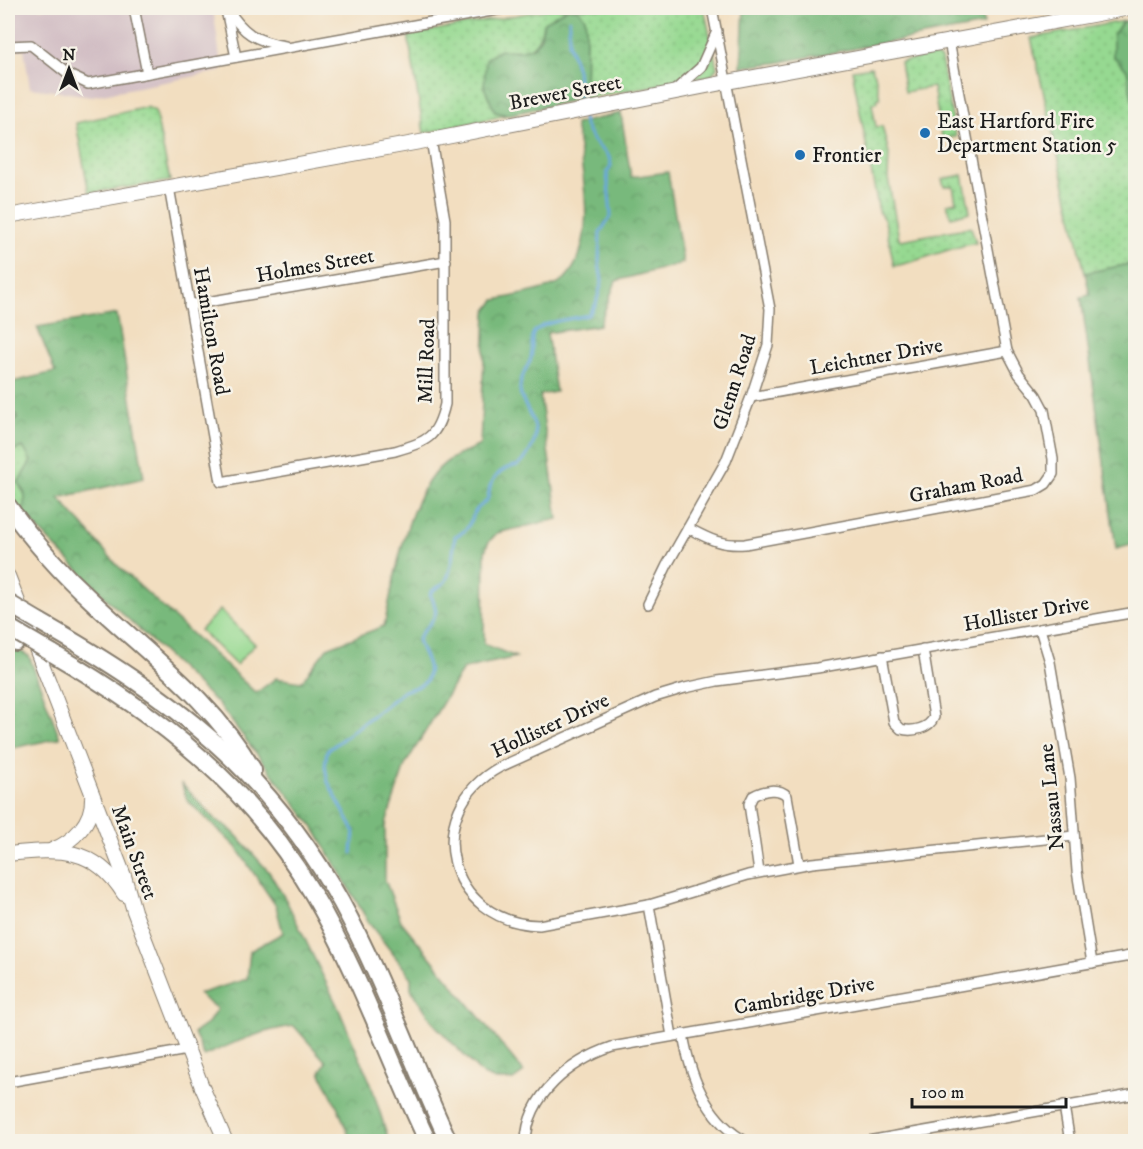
<svg xmlns="http://www.w3.org/2000/svg" width="1143" height="1149" font-family="'IM FELL DW Pica',serif">
  <style>
    .industrial { fill: #d2bec4 }
    .grass { fill: url(#grass-dots); stroke: #597a56; stroke-width: 1.5 }
    .forest { fill: url(#forest-crowns); stroke: #4a6a4c; stroke-width: 1.5 }
    .garden { fill: #96d991; stroke: #597a56; stroke-width: 1.5 }
    .lines { fill: none; stroke-linecap: round; stroke-linejoin: round }
    .stream { stroke: #69a8dc; stroke-width: 3 }
    .street-casing { stroke: #877d6e; stroke-width: 12 }
    .secondary-casing { stroke: #877d6e; stroke-width: 16 }
    .highway-casing { stroke: #877d6e; stroke-width: 20 }
    .street { stroke: #fff; stroke-width: 9 }
    .secondary { stroke: #fff; stroke-width: 14 }
    .highway { stroke: #fff; stroke-width: 16 }
    .highway-bridge-casing { stroke: #877d6e; stroke-width: 20; stroke-linecap: butt }
    .highway-bridge { stroke: #fff; stroke-width: 16 }
    .poi-dot { fill: #1f6fb2; stroke: #f7f3e8; stroke-width: 2 }
    .labels { text-anchor: middle; stroke-width: 5; stroke-linejoin: round; paint-order: stroke }
    .street-label { font-size: 21px; fill: #1c1c1c; stroke: #f7f3e8 }
    .poi-label { font-size: 21px; fill: #1c1c1c; stroke: #f7f3e8; text-anchor: start }
  </style>
  <defs>
    <pattern id="grass-dots" width="8" height="8" patternUnits="userSpaceOnUse" patternTransform="scale(1.5)"><rect width="8" height="8" fill="#96d991"/><path d="M2 2h.1M6 6h.1" fill="none" stroke="#81ba7c" stroke-width="1.8" stroke-linecap="round"/></pattern>
    <pattern id="forest-crowns" width="20" height="18" patternUnits="userSpaceOnUse" patternTransform="scale(1.5)"><rect width="20" height="18" fill="#78b97b"/><path d="M2 6a3 3 0 1 1 6 0M12 15a3 3 0 1 1 6 0" fill="none" stroke="#679e6a"/></pattern>
  </defs>
  <rect width="100%" height="100%" fill="#f7f3e8"/>
  <filter id="ink" filterUnits="userSpaceOnUse"><feTurbulence type="fractalNoise" baseFrequency=".0167" numOctaves="2"/><feDisplacementMap in="SourceGraphic" scale="12" xChannelSelector="R" yChannelSelector="G"/><feConvolveMatrix kernelMatrix="1 2 1 2 8 2 1 2 1" color-interpolation-filters="sRGB"/></filter>
  <filter id="wash" filterUnits="userSpaceOnUse"><feTurbulence type="fractalNoise" baseFrequency=".008" numOctaves="4" result="noise"/><feDisplacementMap in="SourceGraphic" scale="24" xChannelSelector="R" yChannelSelector="G"/><feGaussianBlur stdDeviation="1.35" result="paint"/><feColorMatrix in="noise" values="0 0 0 0 0 0 0 0 0 0 0 0 0 0 0 0 0 1.4 0 .05"/><feComposite in="paint" operator="in"/></filter>
  <g filter="url(#wash)">
    <rect width="100%" height="100%" fill="#f2dec0"/>
    <!-- industrial -->
    <path class="industrial" d="M8 8H213L222 71 92 96 30 88 24 49 8 51Z"/>
    <!-- grass -->
    <g class="grass">
      <path d="M555 8H704L717 68 710 76 585 98 586 27 544 22C537 52 528 51 500 50L495 112 507 115 424 133 408 35Z"/>
      <path d="M1123 21 1113 35 1127 70 1131 94 1135 104V263L1085 273 1031 38Z"/>
      <path d="M935 55 941 59 956 137 945 138 942 137 933 87 905 92 900 62Z"/>
      <path d="M871 67 875 74 880 98 877 99 878 102 872 104 876 127 882 126 889 153 888 178 899 239 901 240 971 227 976 243C947 248 922 261 894 266L885 221 879 212 852 70Z"/>
      <path d="M147 107 155 111 170 181 89 193 76 123Z"/>
      <path d="M963 175 970 212 951 217 947 204 956 202 953 186H944L942 179Z"/>
      <path d="M13 413 17 415V420L8 426 16 450 23 447 31 461 18 483 26 496 22 513 8 492V418Z"/>
    </g>
    <!-- forest -->
    <g class="forest">
      <path d="M568 8 578 9 585 18 586 27 585 98 507 115 495 112 484 87 486 59 500 50 518 51 532 48 540 39 544 22Z"/>
      <path d="M744 8H981L984 25 775 63 741 67Z"/>
      <path d="M1135 20H1136L1135 104 1131 94 1127 70 1113 56V35L1123 21Z"/>
      <path d="M621 113 631 177 668 172 683 263 616 281 599 325 547 333 556 392 540 395 558 519 497 533 488 543 485 552 484 644 516 657 463 669 405 765 385 826V880L401 921 524 1072 513 1080H496L483 1075 435 1025 411 989V977L369 923 314 828 219 705 108 600 22 513C25 502 28 492 18 483L31 461 23 447 16 450H12L8 426 17 420V415L13 413 8 418V383L55 372 37 327 117 314 144 478 59 498 117 565 256 693 276 678 301 682 327 648 384 626C395 579 407 485 451 459 460 453 470 450 480 445L486 312 495 300C508 297 554 289 561 282 601 249 582 168 575 124Z"/>
      <path d="M1135 263V544L1116 549 1081 297 1090 295 1085 273Z"/>
      <path d="M8 645 29 656 60 738 8 749Z"/>
      <path d="M181 783 217 821 227 826 237 836 269 872 286 900 337 1005 371 1084 389 1141H351L338 1108 320 1072 326 1062 294 1026C262 1030 233 1043 204 1056L194 1033 208 1023 217 1009 198 994 247 979 250 951 283 933 276 906 236 847 187 800Z"/>
    </g>
    <!-- garden -->
    <path class="garden" d="M220 610 255 644 236 665 200 630Z"/>
    <g class="lines">
      <!-- stream -->
      <g class="stream">
        <path d="M569 19V44L577 70 580 105"/>
        <path d="M352 853 354 831 328 782 325 766 327 751 404 691 419 686 426 681C434 664 420 654 418 638 431 619 443 619 430 594 434 587 439 588 444 583 451 576 454 547 455 536 472 530 468 521 477 509 480 506 485 503 487 500 489 496 489 490 490 486 493 480 499 472 505 469 509 466 514 467 518 465 525 460 531 450 534 442 540 424 526 412 521 395 517 384 525 371 530 361 534 351 530 342 533 334 539 321 575 319 588 315L596 304 602 281 599 263 600 233 611 215 607 173 611 166C611 155 605 153 598 146 590 137 584 126 582 115"/>
      </g>
    </g>
  </g>
  <g filter="url(#ink)">
    <g class="lines">
      <!-- street casing -->
      <g class="street-casing">
        <g id="street">
          <path d="M134 8 147 73"/>
          <path d="M227 8C243 33 255 41 285 46"/>
          <path d="M226 10 236 57"/>
          <path d="M8 46 31 45 69 75 88 84 508 8"/>
          <path d="M674 91 701 67 717 31"/>
          <path d="M169 187 221 482 395 451C428 441 437 438 445 404V220L431 140"/>
          <path d="M189 305 446 261"/>
          <path d="M751 397 1007 351"/>
          <path d="M688 528C709 539 721 546 745 544L1036 490 1046 484 1053 474V459L1044 410 1036 395 1019 374 1007 351 949 41"/>
          <path d="M648 604 667 565 726 461 751 397 768 345 770 309 712 8"/>
          <path d="M1040 629 1050 662 1070 778 1077 871 1092 963"/>
          <path d="M882 656 894 722 901 729C912 732 929 729 934 717L923 649"/>
          <path d="M1074 836 812 863 748 875 649 905 539 925C447 923 419 811 500 767L655 697 685 688 717 681 817 668 1136 612"/>
          <path d="M759 872 749 804 753 796C763 790 779 787 787 796L799 864"/>
          <path d="M649 905 672 1036"/>
          <path d="M683 1034C690 1075 707 1121 747 1142"/>
          <path d="M8 1082 187 1050"/>
          <path d="M1064 1106 1070 1142"/>
          <path d="M526 1142C527 1095 571 1061 612 1047L1136 955"/>
          <path d="M862 1142 1136 1094"/>
        </g>
      </g>
      <!-- secondary casing -->
      <g class="secondary-casing">
        <g id="secondary">
          <path d="M8 216 431 140 727 82 1130 8"/>
          <path d="M8 576 124 876 134 911 202 1087 226 1142"/>
          <path d="M52 850C73 842 93 822 92 798"/>
          <path d="M8 854C58 849 94 845 124 894"/>
        </g>
      </g>
      <!-- highway casing -->
      <g class="highway-casing">
        <g id="highway">
          <path d="M8 506C33 541 61 573 93 602 149 655 214 702 253 770"/>
          <path d="M40 622C170 696 267 768 341 902 383 979 412 1063 449 1142"/>
          <path d="M8 637 16 642"/>
          <path d="M52 653C159 715 250 786 313 894 359 972 389 1060 428 1142"/>
        </g>
      </g>
      <!-- street -->
      <use href="#street" class="street"/>
      <!-- secondary -->
      <use href="#secondary" class="secondary"/>
      <!-- highway -->
      <use href="#highway" class="highway"/>
      <!-- highway-bridge casing -->
      <g class="highway-bridge-casing">
        <g id="highway-bridge">
          <path d="M8 603 40 622"/>
          <path d="M11 629 52 653"/>
        </g>
      </g>
      <!-- highway-bridge -->
      <use href="#highway-bridge" class="highway-bridge"/>
    </g>
  </g>
  <!-- markers -->
  <g class="poi-dot">
    <circle cx="925" cy="133" r="6"/>
    <circle cx="800" cy="155" r="6"/>
  </g>
  <g class="labels">
    <!-- street labels -->
    <g class="street-label">
      <text transform="translate(565 92) rotate(-11)" y="7">Brewer Street</text>
      <text transform="translate(315 265) rotate(-10)" y="7">Holmes Street</text>
      <text transform="translate(212 331) rotate(80)" y="7">Hamilton Road</text>
      <text transform="translate(876 356) rotate(-10)" y="7">Leichtner Drive</text>
      <text transform="translate(426 361) rotate(-88)" y="7">Mill Road</text>
      <text transform="translate(734 382) rotate(-72)" y="7">Glenn Road</text>
      <text transform="translate(966 485) rotate(-11)" y="7">Graham Road</text>
      <text transform="translate(1026 613) rotate(-10)" y="7">Hollister Drive</text>
      <text transform="translate(550 725) rotate(-25)" y="7">Hollister Drive</text>
      <text transform="translate(1051 797) rotate(-96)" y="7">Nassau Lane</text>
      <text transform="translate(135 852) rotate(70)" y="7">Main Street</text>
      <text transform="translate(804 995) rotate(-10)" y="7">Cambridge Drive</text>
    </g>
    <!-- poi labels -->
    <g class="poi-label">
      <text x="937" y="128">East Hartford Fire<tspan x="937" dy="24">Department Station 5</tspan></text>
      <text x="812" y="162">Frontier</text>
    </g>
  </g>
  <!-- margin -->
  <rect width="1143" height="1149" fill="none" stroke="#f7f3e8" stroke-width="30"/>
  <!-- north arrow -->
  <g transform="translate(69 69)" stroke="#f7f3e8" stroke-width="4.5" paint-order="stroke">
  <path d="M0-4.5L10 22L0 15L-10 22Z" fill="#1c1c1c"/>
  <text y="-9" font-size="16" font-weight="bold" text-anchor="middle" fill="#1c1c1c">N</text>
  </g>
  <!-- scale -->
  <path d="M912 1098v9h154v-9" fill="none" stroke="#1c1c1c" stroke-width="3"/>
  <text x="921" y="1098" font-size="18" fill="#1c1c1c" stroke="#f7f3e8" stroke-width="4.5" paint-order="stroke">100 m</text>
</svg>
